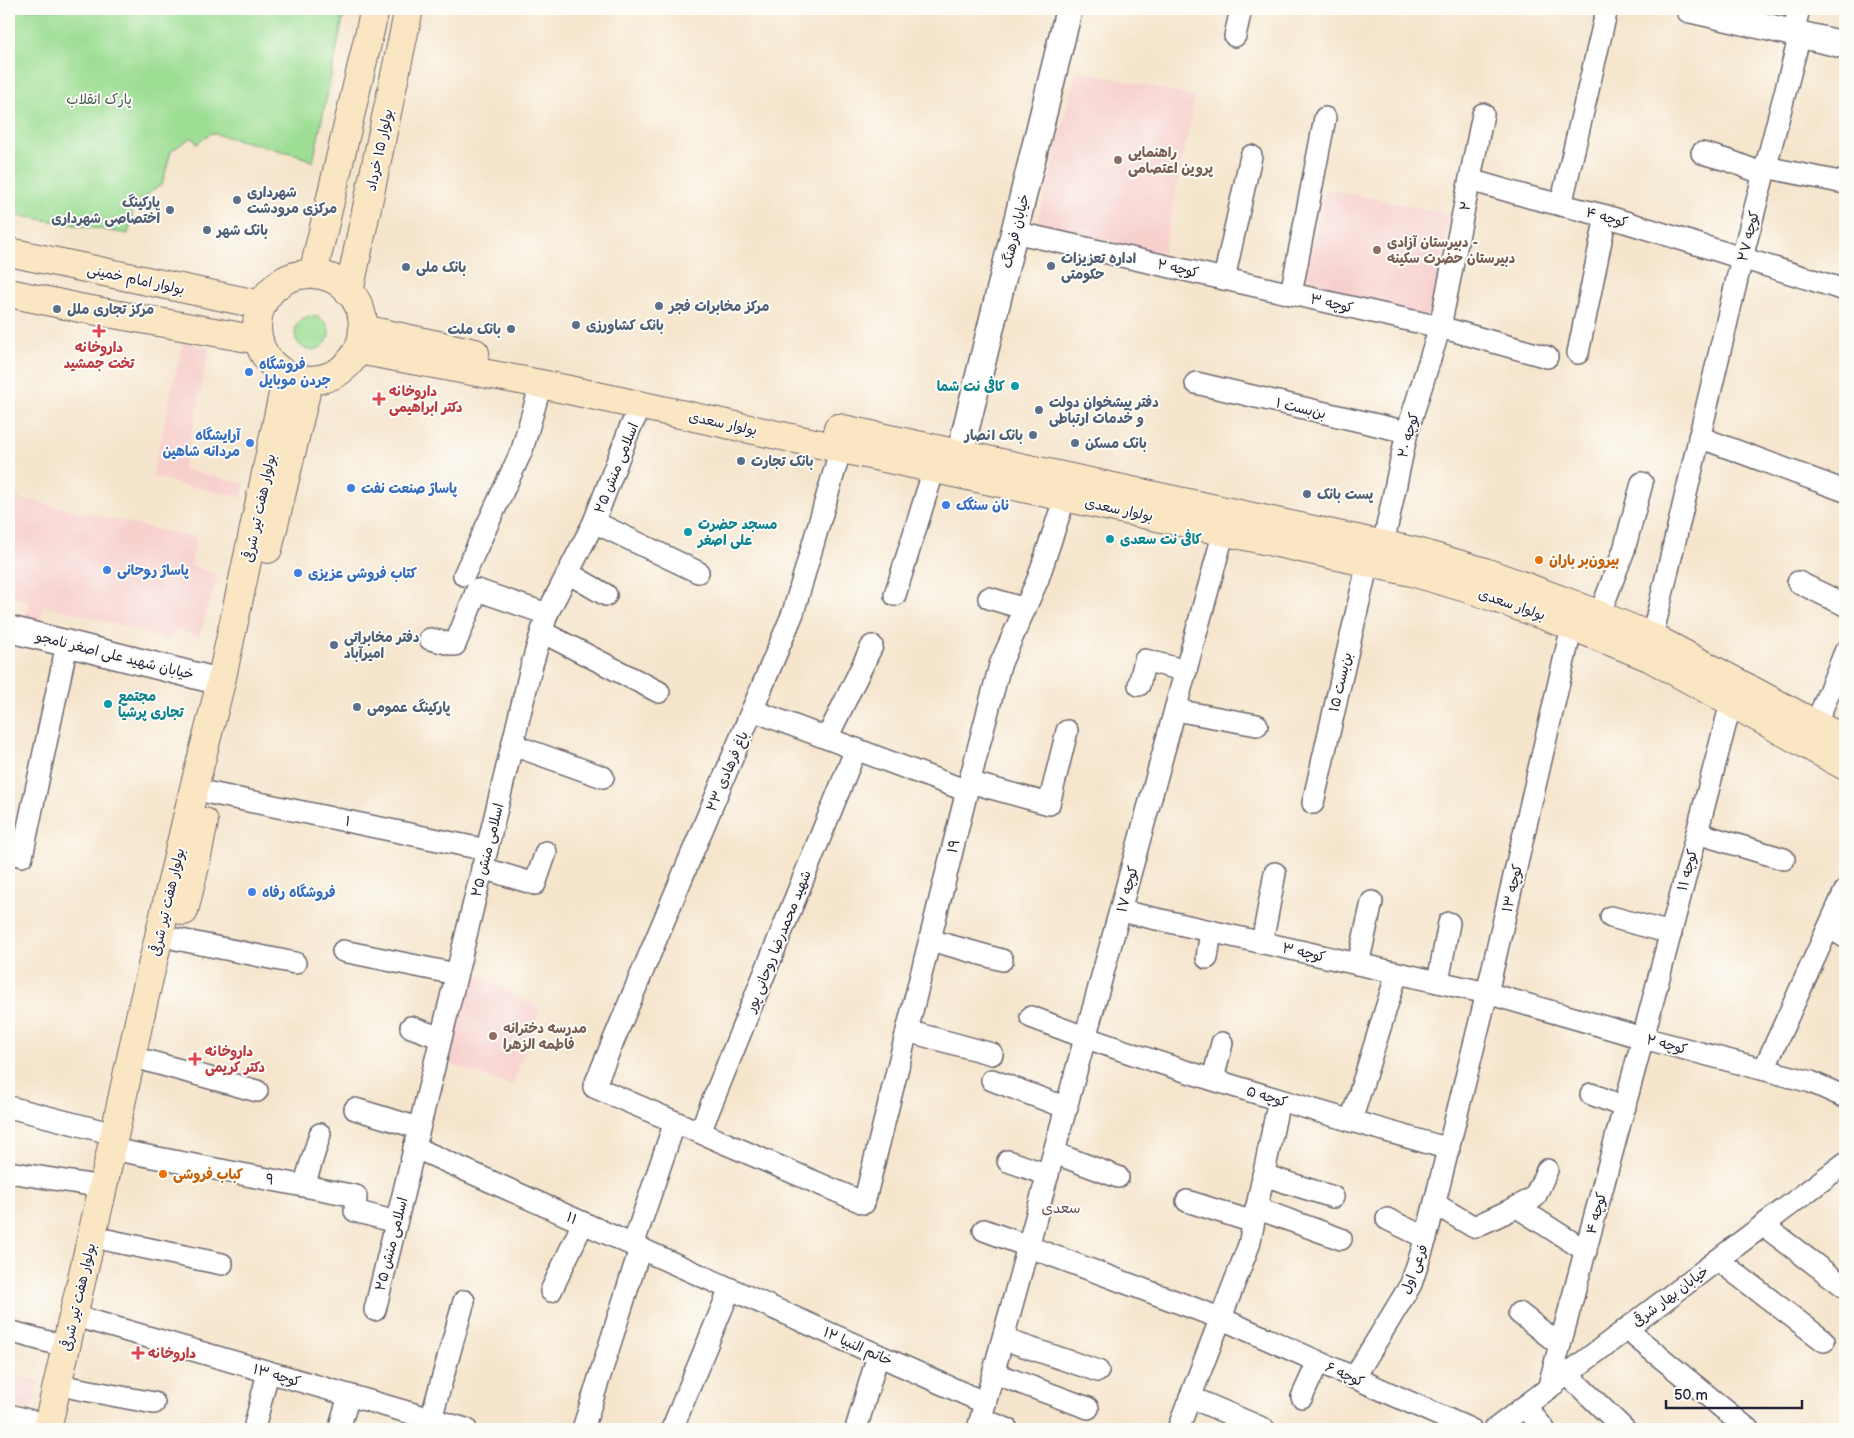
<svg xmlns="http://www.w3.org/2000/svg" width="1854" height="1438" font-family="'Balsamiq Sans','Playpen Sans Arabic',sans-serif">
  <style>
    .built { fill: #f7d0ce }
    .green { fill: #9ede94; stroke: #608068 }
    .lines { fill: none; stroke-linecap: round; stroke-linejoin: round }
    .minor-casing { stroke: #6c666e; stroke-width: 24 }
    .tertiary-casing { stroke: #6c666e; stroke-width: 29 }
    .secondary-casing { stroke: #6c666e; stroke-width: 30 }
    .minor { stroke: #fff; stroke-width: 21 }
    .tertiary { stroke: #fff; stroke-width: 26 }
    .secondary { stroke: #fbe6c4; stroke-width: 28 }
    .education-dot { fill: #8d6e63; stroke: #fdfcf7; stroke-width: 2 }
    .service-dot { fill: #5c6f8a; stroke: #fdfcf7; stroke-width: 2 }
    .health-dot { fill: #e0444e; stroke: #fdfcf7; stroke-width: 2 }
    .shop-dot { fill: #3f7fe0; stroke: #fdfcf7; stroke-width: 2 }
    .culture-dot { fill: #0f9aa8; stroke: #fdfcf7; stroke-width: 2 }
    .food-dot { fill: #e8710a; stroke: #fdfcf7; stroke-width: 2 }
    .labels { text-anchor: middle; stroke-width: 4; stroke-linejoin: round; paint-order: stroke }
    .park-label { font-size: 14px; fill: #475a56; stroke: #fdfcf7 }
    .street-label { font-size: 14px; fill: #22223b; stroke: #fdfcf7 }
    .education-label { font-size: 14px; font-weight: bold; fill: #785e54; stroke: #fdfcf7; text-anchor: start }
    .service-label { font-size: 14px; font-weight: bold; fill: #4e5e75; stroke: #fdfcf7; text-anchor: start }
    .health-label { font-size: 14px; font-weight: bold; fill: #be3a42; stroke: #fdfcf7; text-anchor: start }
    .shop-label { font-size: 14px; font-weight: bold; fill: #366cbe; stroke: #fdfcf7; text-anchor: start }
    .culture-label { font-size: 14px; font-weight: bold; fill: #0d838f; stroke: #fdfcf7; text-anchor: start }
    .food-label { font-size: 14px; font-weight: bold; fill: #c56008; stroke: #fdfcf7; text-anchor: start }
    .neighbourhood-label { font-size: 15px; fill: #644a52; stroke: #fdfcf7 }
  </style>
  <rect width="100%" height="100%" fill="#fdfcf7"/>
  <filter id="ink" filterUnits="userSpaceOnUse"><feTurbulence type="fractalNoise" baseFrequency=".02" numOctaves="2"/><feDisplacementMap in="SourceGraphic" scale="10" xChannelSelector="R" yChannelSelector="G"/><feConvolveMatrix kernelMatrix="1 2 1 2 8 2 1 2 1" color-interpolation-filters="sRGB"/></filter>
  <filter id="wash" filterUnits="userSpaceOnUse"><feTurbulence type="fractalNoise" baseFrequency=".0096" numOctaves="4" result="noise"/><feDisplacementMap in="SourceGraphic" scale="20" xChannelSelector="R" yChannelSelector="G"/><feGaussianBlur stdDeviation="1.12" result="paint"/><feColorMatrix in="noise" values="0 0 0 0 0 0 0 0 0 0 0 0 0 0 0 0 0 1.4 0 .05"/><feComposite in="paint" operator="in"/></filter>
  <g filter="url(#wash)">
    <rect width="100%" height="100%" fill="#f5e5cc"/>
    <!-- built -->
    <g class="built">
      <path d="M1077 70 1195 97 1163 254 1037 224Z"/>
      <path d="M1326 189 1450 214 1431 317 1302 286Z"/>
      <path d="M183 342 209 348 196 415 183 469 245 484 242 497 183 485 152 476Z"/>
      <path d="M9 496 196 538 191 565 218 575 199 637 175 629 167 641 96 618 43 606 39 622 26 620 29 601 9 595Z"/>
      <path d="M471 972 541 1009 512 1086 449 1064Z"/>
      <path d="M9 1373 39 1381 31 1411 9 1405Z"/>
    </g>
    <!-- green -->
    <g class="green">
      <path d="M9 9H345L313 162 298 155 211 133 197 144 192 137 171 151 162 185 151 191 146 197 136 202 132 208V219L128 234 9 214Z"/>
      <circle cx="312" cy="333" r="17"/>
    </g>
  </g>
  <g filter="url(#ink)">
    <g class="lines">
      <!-- minor casing -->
      <g class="minor-casing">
        <g id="minor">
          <path d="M1793 33 1799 9"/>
          <path d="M1235 36 1241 9"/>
          <path d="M1702 153 1730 161 1764 174"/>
          <path d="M1765 167 1845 183"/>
          <path d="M1470 180 1529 197 1606 216 1845 290"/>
          <path d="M1561 205 1607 9"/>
          <path d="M1014 232 1440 327 1547 357"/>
          <path d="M1224 279 1251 156"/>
          <path d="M1291 294 1325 118"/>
          <path d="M1578 353 1606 216"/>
          <path d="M1196 383 1407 432"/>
          <path d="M1699 437 1845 491"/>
          <path d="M841 448 793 613 594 1087 864 1203 967 791 1000 665 1038 579 1065 497"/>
          <path d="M594 522 698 572"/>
          <path d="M1383 545 1407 432 1440 327 1483 114"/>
          <path d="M568 573 606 595"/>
          <path d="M464 575 522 450 541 384"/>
          <path d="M1798 582 1845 605"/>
          <path d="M895 595 934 469"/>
          <path d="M989 598 1025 609"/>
          <path d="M1599 616 1624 550 1642 483"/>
          <path d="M542 632 659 692"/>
          <path d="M1652 637 1742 258 1800 35"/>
          <path d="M430 639 455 645 477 590 547 614"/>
          <path d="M1139 685 1145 660 1186 671"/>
          <path d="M752 710 967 791"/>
          <path d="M1175 710 1257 725"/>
          <path d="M1816 724 1845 652"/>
          <path d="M827 738 872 646"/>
          <path d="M513 745 603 777"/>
          <path d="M969 782 1049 804 1067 731"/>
          <path d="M210 793 487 850"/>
          <path d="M1313 803 1368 562"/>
          <path d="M1697 833 1784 859"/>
          <path d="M9 852 22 856 67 644"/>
          <path d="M482 868 535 884 546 852"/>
          <path d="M1121 911 1487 993 1643 1038 1811 1082 1845 1097"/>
          <path d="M1611 917 1671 933"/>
          <path d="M1829 927 1845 937"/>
          <path d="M176 939 295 963"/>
          <path d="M930 940 1002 960"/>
          <path d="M1262 943 1275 873"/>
          <path d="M343 951 456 974"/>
          <path d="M1207 958 1211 931"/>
          <path d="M1358 964 1372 902"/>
          <path d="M1438 982 1449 923"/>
          <path d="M1031 1017C1167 1070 1308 1108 1449 1149"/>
          <path d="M411 1027 441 1038"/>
          <path d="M907 1031 992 1054"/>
          <path d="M148 1061 257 1091"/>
          <path d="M1764 1069 1845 891"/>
          <path d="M1213 1079 1222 1043"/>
          <path d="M992 1080 1067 1108"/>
          <path d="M1591 1094 1625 1107"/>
          <path d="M9 1107 114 1134"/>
          <path d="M355 1109 419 1128"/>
          <path d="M1351 1121 1397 973"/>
          <path d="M700 1132 856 749"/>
          <path d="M414 1147 985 1403"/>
          <path d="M127 1152 356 1196 355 1211 396 1222"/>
          <path d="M1054 1153 1118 1177"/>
          <path d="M1008 1161 1048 1175"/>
          <path d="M9 1172 103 1187"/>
          <path d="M1263 1175 1333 1197"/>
          <path d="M304 1186 320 1134"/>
          <path d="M1187 1201 1253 1222"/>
          <path d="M1435 1204 1474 1227 1517 1207 1586 1251"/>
          <path d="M1517 1207 1535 1197 1547 1170"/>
          <path d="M1256 1208 1341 1239"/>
          <path d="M1387 1219 1426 1238"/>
          <path d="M1763 1225 1845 1287"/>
          <path d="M984 1230 1220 1318 1470 1429"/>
          <path d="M107 1240 222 1264"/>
          <path d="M633 1245 675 1122"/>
          <path d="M1718 1260 1824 1341"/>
          <path d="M551 1291 583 1223"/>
          <path d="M375 1310 531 668 547 614 594 522 630 428 642 405"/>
          <path d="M1519 1313 1560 1345"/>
          <path d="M89 1320 466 1429"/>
          <path d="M1626 1329 1748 1429"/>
          <path d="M9 1331 67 1347"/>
          <path d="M1003 1339 1098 1371"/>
          <path d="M994 1373 1088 1408"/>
          <path d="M1567 1374 1624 1429"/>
          <path d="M1354 1378 1411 1284 1426 1238 1487 993 1572 626"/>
          <path d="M74 1388 154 1403"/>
          <path d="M1548 1389 1643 1038 1731 703"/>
          <path d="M1190 1397 1264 1429"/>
          <path d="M1302 1397 1318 1362"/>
          <path d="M1525 1406 1544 1429"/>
          <path d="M9 1415 48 1425"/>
          <path d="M431 1419 464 1301"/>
          <path d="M981 1419 1007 1429"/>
          <path d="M254 1429 268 1372"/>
          <path d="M339 1429 349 1396"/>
          <path d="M583 1429 640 1249"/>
          <path d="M672 1429 730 1289"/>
          <path d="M856 1429 878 1355"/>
          <path d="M978 1429 1224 531"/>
          <path d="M1178 1429 1249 1245 1279 1100"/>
          <path d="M1495 1429 1845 1163"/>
        </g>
      </g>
      <!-- tertiary casing -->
      <g class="tertiary-casing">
        <g id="tertiary">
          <path d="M1689 9 1845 45"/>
          <path d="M955 473 1069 9"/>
          <path d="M9 629 221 682"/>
        </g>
      </g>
      <!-- secondary casing -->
      <g class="secondary-casing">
        <g id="secondary">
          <path d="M9 252 262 305"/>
          <path d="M313 274 375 9"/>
          <circle cx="310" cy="327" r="53"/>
          <path d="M349 292 409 9"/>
          <path d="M9 293 80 308 259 340"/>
          <path d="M363 329 475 353"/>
          <path d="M358 350 541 384 1412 572 1479 592 1572 626 1649 657 1845 766"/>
          <path d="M838 428 1417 552 1485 572 1575 605 1652 637 1845 740"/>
          <path d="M268 549 309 380"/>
          <path d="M184 911 195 866 204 822"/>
          <path d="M47 1429 103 1187 139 1021 194 788 221 682 287 375"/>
        </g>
      </g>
      <!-- minor -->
      <use href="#minor" class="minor"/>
      <!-- tertiary -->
      <use href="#tertiary" class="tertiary"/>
      <!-- secondary -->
      <use href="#secondary" class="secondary"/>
    </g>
  </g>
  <!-- markers -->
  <g class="education-dot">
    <circle cx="1118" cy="160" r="5"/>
    <circle cx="1377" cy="250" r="5"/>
    <circle cx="493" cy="1036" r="5"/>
  </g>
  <g class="service-dot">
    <circle cx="237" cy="200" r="5"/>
    <circle cx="170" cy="210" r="5"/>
    <circle cx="207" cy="230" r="5"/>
    <circle cx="1051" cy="266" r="5"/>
    <circle cx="406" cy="267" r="5"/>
    <circle cx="659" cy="306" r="5"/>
    <circle cx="57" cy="309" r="5"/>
    <circle cx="576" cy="325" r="5"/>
    <circle cx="511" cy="329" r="5"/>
    <circle cx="1039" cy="410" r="5"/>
    <circle cx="1033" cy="435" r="5"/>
    <circle cx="1075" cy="443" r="5"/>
    <circle cx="741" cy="461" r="5"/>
    <circle cx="1307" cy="494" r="5"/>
    <circle cx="334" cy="645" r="5"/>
    <circle cx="357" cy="707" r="5"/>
  </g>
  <g class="health-dot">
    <path d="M96.5 323.5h5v5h5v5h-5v5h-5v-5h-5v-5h5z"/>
    <path d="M376.5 391.5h5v5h5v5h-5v5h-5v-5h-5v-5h5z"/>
    <path d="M192.5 1051.5h5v5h5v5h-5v5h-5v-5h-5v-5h5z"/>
    <path d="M135.5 1345.5h5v5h5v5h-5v5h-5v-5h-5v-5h5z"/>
  </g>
  <g class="shop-dot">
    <circle cx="249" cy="372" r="5"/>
    <circle cx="250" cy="443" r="5"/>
    <circle cx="351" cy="488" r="5"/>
    <circle cx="946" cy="505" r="5"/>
    <circle cx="107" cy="570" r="5"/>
    <circle cx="298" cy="573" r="5"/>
    <circle cx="252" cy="892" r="5"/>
  </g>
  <g class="culture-dot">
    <circle cx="1015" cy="386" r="5"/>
    <circle cx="688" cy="532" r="5"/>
    <circle cx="1110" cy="539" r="5"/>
    <circle cx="108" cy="704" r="5"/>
  </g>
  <g class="food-dot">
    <circle cx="1539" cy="560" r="5"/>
    <circle cx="163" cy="1174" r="5"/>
  </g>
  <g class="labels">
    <!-- park labels -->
    <g class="park-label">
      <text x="99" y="104">پارک انقلاب</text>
    </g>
    <!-- street labels -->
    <g class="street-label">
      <text transform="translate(379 150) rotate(-78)" y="5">بولوار ۱۵ خرداد</text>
      <text transform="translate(1465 206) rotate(-79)" y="5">۲</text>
      <text transform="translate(1607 217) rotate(15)" y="5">کوچه ۴</text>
      <text transform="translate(1015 231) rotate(-76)" y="5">خیابان فرهنگ</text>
      <text transform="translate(1748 236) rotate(-76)" y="5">کوچه ۲۷</text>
      <text transform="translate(1178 268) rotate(13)" y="5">کوچه ۲</text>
      <text transform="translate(136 279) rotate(12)" y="5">بولوار امام خمینی</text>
      <text transform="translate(1332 303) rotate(13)" y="5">کوچه ۳</text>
      <text transform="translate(1301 408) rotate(13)" y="5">بن‌بست ۱</text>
      <text transform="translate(723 423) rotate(12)" y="5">بولوار سعدی</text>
      <text transform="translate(1408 435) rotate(-75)" y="5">کوچه ۲۰</text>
      <text transform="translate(616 468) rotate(-68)" y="5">اسلامی منش ۲۵</text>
      <text transform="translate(259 508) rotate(-78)" y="5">بولوار هفت تیر شرقی</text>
      <text transform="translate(1119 509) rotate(12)" y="5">بولوار سعدی</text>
      <text transform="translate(1512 604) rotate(19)" y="5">بولوار سعدی</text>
      <text transform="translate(115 655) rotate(14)" y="5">خیابان شهید علی اصغر نامجو</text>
      <text transform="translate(1340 682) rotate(-77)" y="5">بن‌بست ۱۵</text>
      <text transform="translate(727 771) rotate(-67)" y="5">باغ فرهادی ۲۳</text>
      <text transform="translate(348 821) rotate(12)" y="5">۱</text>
      <text transform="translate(953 846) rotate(-76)" y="5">۱۹</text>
      <text transform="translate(487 850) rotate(-76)" y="5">اسلامی منش ۲۵</text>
      <text transform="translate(1687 870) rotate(-75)" y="5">کوچه ۱۱</text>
      <text transform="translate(1512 888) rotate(-77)" y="5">کوچه ۱۳</text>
      <text transform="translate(1127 889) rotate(-75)" y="5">کوچه ۱۷</text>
      <text transform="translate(167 902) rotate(-77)" y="5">بولوار هفت تیر شرقی</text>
      <text transform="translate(778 941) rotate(-68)" y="5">شهید محمدرضا روحانی پور</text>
      <text transform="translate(1304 952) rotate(13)" y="5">کوچه ۳</text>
      <text transform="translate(1667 1044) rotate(15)" y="5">کوچه ۲</text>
      <text transform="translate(1267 1096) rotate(17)" y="5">کوچه ۵</text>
      <text transform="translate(270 1179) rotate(11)" y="5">۹</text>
      <text transform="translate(1596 1213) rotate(-75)" y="5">کوچه ۴</text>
      <text transform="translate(572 1218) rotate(24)" y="5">۱۱</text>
      <text transform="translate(391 1244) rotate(-76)" y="5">اسلامی منش ۲۵</text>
      <text transform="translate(1414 1269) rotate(-69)" y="5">فرعی اول</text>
      <text transform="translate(1670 1296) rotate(-37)" y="5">خیابان بهار شرقی</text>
      <text transform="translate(78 1297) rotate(-77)" y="5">بولوار هفت تیر شرقی</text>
      <text transform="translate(858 1346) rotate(24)" y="5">خاتم النبیا ۱۲</text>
      <text transform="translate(1345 1374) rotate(24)" y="5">کوچه ۶</text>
      <text transform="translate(277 1375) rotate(16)" y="5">کوچه ۱۳</text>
    </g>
    <!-- education labels -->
    <g class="education-label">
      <text x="1128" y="157">راهنمایی<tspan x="1128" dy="16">پروین اعتصامی</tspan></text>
      <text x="1387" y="247">دبیرستان آزادی -<tspan x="1387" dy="16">دبیرستان حضرت سکینه</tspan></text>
      <text x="503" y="1033">مدرسه دخترانه<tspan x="503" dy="16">فاطمه الزهرا</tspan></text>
    </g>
    <!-- service labels -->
    <g class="service-label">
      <text x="247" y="197">شهرداری<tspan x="247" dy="16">مرکزی مرودشت</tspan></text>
      <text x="160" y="207" text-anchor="end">پارکینگ<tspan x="160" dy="16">اختصاصی شهرداری</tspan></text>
      <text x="217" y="235">بانک شهر</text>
      <text x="1061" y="263">اداره تعزیزات<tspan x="1061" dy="16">حکومتی</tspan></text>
      <text x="416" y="272">بانک ملی</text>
      <text x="669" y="311">مرکز مخابرات فجر</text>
      <text x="67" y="314">مرکز تجاری ملل</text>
      <text x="586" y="330">بانک کشاورزی</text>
      <text x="501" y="334" text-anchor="end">بانک ملت</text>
      <text x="1049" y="407">دفتر پیشخوان دولت<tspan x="1049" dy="16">و خدمات ارتباطی</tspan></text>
      <text x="1023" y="440" text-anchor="end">بانک انصار</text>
      <text x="1085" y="448">بانک مسکن</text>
      <text x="751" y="466">بانک تجارت</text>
      <text x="1317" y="499">پست بانک</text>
      <text x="344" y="642">دفتر مخابراتی<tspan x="344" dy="16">امیرآباد</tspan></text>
      <text x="367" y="712">پارکینگ عمومی</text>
    </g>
    <!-- health labels -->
    <g class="health-label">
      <text x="99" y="352" text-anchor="middle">داروخانه<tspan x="99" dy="16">تخت جمشيد</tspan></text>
      <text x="389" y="396">داروخانه<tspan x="389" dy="16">دکتر ابراهیمی</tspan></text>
      <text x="205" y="1056">داروخانه<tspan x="205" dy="16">دکتر کریمی</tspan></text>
      <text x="148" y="1358">داروخانه</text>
    </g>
    <!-- shop labels -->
    <g class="shop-label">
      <text x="259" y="369">فروشگاه<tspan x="259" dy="16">جردن موبایل</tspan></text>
      <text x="240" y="440" text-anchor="end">آرایشگاه<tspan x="240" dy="16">مردانه شاهین</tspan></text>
      <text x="361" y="493">پاساژ صنعت نفت</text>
      <text x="956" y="510">نان سنگک</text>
      <text x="117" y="575">پاساژ روحانی</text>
      <text x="308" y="578">کتاب فروشی عزیزی</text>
      <text x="262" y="897">فروشگاه رفاه</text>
    </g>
    <!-- culture labels -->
    <g class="culture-label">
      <text x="1005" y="391" text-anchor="end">کافی نت شما</text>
      <text x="698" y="529">مسجد حضرت<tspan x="698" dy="16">علی اصغر</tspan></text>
      <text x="1120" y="544">کافی نت سعدی</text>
      <text x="118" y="701">مجتمع<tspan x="118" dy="16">تجاری پرشیا</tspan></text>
    </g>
    <!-- food labels -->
    <g class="food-label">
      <text x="1549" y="565">بیرون‌بر باران</text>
      <text x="173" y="1179">کباب فروشی</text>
    </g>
    <!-- neighbourhood labels -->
    <g class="neighbourhood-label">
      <text x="1061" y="1213">سعدی</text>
    </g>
  </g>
  <!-- margin -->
  <rect width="1854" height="1438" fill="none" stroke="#fdfcf7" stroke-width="30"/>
  <!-- scale -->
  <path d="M1666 1400v8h136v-8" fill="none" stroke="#22223b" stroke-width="2.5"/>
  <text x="1674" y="1400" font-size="15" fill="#22223b" stroke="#fdfcf7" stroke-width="4" paint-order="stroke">50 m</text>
</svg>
